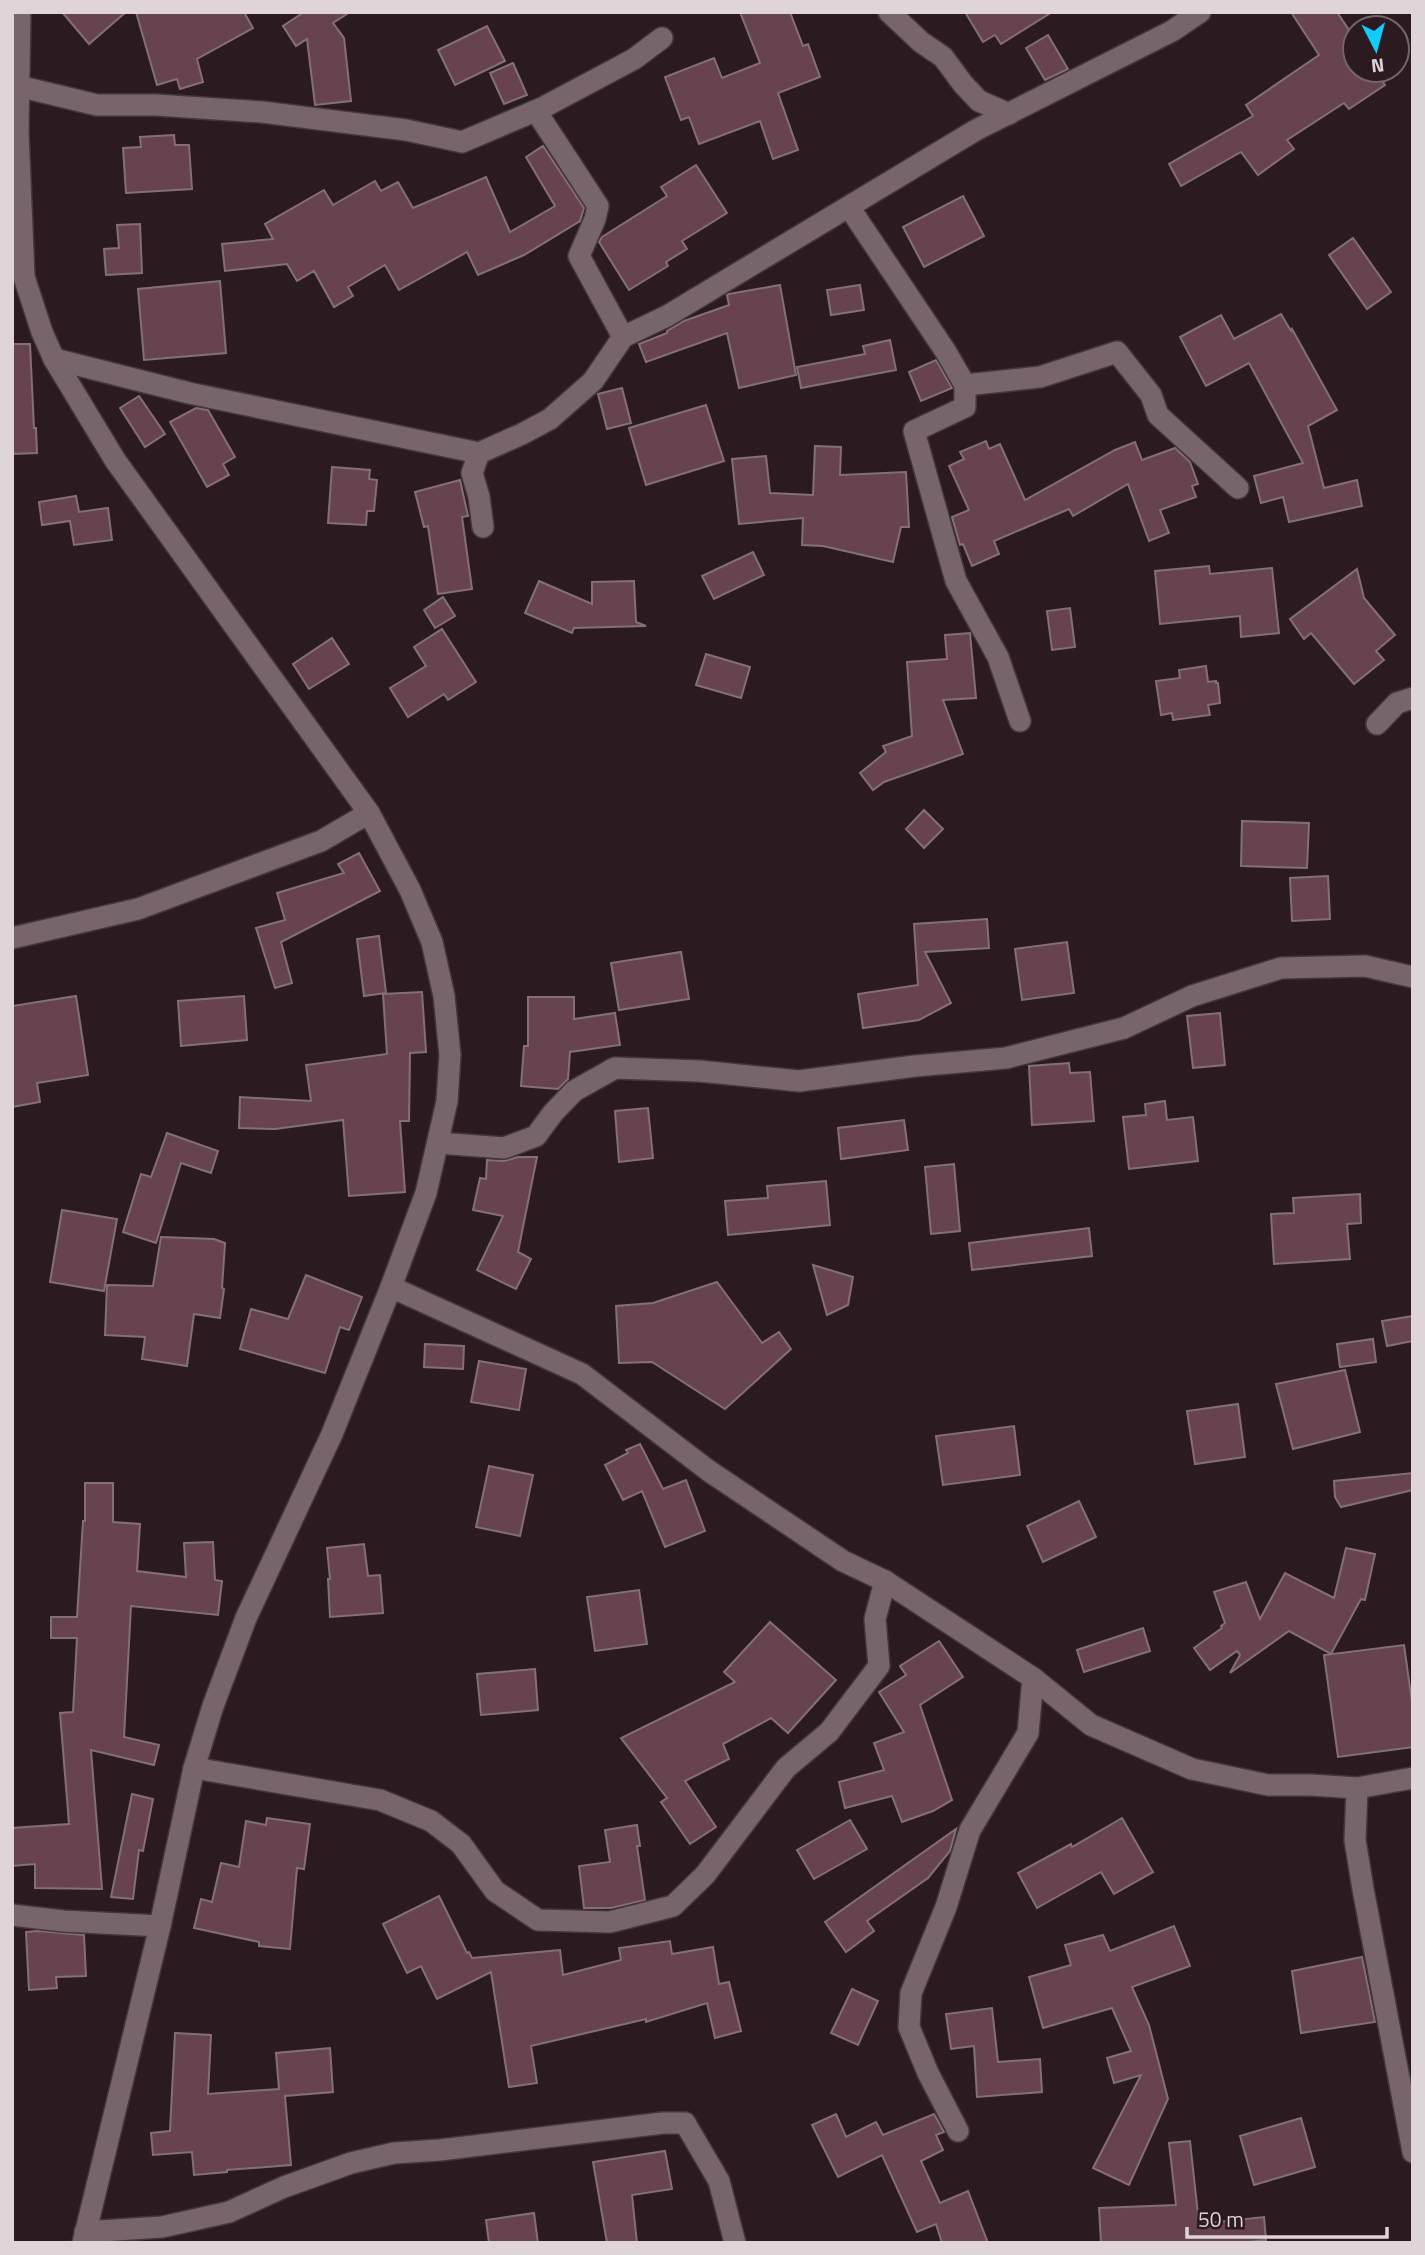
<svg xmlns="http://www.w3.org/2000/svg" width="1425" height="2255" font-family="'Titillium Web',sans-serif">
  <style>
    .building { fill: #67424f; stroke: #837076; stroke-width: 2 }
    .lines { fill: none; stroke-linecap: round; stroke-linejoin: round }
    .minor-casing { stroke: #44373b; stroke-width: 24 }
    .secondary-casing { stroke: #44373b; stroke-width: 24 }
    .minor { stroke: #78656b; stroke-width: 21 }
    .secondary { stroke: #78656b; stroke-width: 21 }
  </style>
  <rect width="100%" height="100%" fill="#2b1b21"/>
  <!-- building -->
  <g class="building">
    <path d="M62 12H126L89 44Z"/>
    <path d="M136 12H244L253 28 197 59 203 82 180 89 177 79 157 85Z"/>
    <path d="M304 12H350L333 23 344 38 351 101 315 105 307 39 296 46 283 26Z"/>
    <path d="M740 12H790L803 46 808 44 820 77 778 93 798 150 773 159 760 121 699 144 689 117 681 120 665 77 714 58 722 78 760 63Z"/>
    <path d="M965 12H1052L1001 44 995 35 983 42Z"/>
    <path d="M1291 12H1337L1355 39V70H1375L1385 85 1349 109 1344 103 1287 140 1294 149 1258 175 1241 152 1181 186 1169 164 1253 116 1246 105 1319 55Z"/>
    <path d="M487 26 505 61 455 85 438 50Z"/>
    <path d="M1048 35 1068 69 1045 80 1026 48Z"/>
    <path d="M513 63 527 95 504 104 490 73Z"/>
    <path d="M174 135 175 145H189L192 189 126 193 123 148 141 147 140 137Z"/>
    <path d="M543 146 584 208 580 221 524 255 478 275 467 252 399 290 385 265 348 287 353 296 334 307 314 271 297 281 287 264 225 271 222 244 273 239 265 224 324 190 333 205 375 181 381 191 398 182 413 208 486 177 510 232 555 206 526 157Z"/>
    <path d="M696 165 727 213 682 241 687 249 666 262 668 266 629 290 599 242 602 237 667 196 661 187Z"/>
    <path d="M963 196 984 236 924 267 903 227Z"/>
    <path d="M140 224 142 273 106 275 104 249 119 248 117 225Z"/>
    <path d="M1353 238 1391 292 1367 309 1329 255Z"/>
    <path d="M220 281 226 353 144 360 138 289Z"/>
    <path d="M780 285 796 375 739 388 727 333 646 362 639 344 667 333V331L684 321 729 305 727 295 729 294Z"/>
    <path d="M860 285 864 310 831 315 827 290Z"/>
    <path d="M1281 314 1291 331 1292 329 1337 410 1308 426 1324 488 1357 480 1362 506 1289 522 1283 497 1261 503 1254 476 1303 463 1249 363 1206 386 1180 337 1221 315 1234 339Z"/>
    <path d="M890 340 896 370 801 388 797 367 865 354 863 346Z"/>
    <path d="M12 344H30L34 428H36L37 453 12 454Z"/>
    <path d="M936 360 952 388 921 401 909 372Z"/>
    <path d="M622 388 631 423 607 429 598 394Z"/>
    <path d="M139 396 165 434 145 447 120 408Z"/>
    <path d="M706 405 724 461 646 485 629 428Z"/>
    <path d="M196 408 208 410 235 457 223 464 229 475 207 487 170 422Z"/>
    <path d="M986 441 989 449 1000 444 1025 500 1115 450 1135 442 1142 460 1175 448 1190 462 1198 484 1192 486 1196 497 1160 510 1169 533 1149 541 1128 484 1073 516 1069 509 994 541 999 554 972 566 963 544 960 545 952 517 969 510 949 466 964 459 960 452Z"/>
    <path d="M815 446 841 447 840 475 906 472 909 527H901L893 562 823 546 802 545 803 518 739 524 732 459 766 456 770 493 813 495Z"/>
    <path d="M332 467 370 470 369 479 377 480 374 511H367L366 525 328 523Z"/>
    <path d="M460 480 468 516 462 517 472 589 438 594 428 526 424 527 415 492Z"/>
    <path d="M76 496 79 512 108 508 112 540 74 545 70 521 42 525 39 502Z"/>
    <path d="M753 552 764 575 714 599 702 576Z"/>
    <path d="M1209 566 1210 574 1272 568 1279 633 1241 637 1240 616 1160 624 1155 571Z"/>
    <path d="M1357 569 1364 598 1395 635 1376 651 1384 660 1354 684 1311 633 1304 639 1290 619Z"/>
    <path d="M539 581 592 604V582L634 581 636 622 646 626 574 628 572 633 525 613Z"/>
    <path d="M443 597 455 616 435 628 424 610Z"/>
    <path d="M1070 608 1075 647 1052 650 1047 611Z"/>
    <path d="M442 629 476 682 448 700 444 694 408 717 390 688 426 666 414 647Z"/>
    <path d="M970 633 976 698 943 700 963 754 884 782 873 790 860 773 886 752 883 746 912 736 907 662 947 659 945 635Z"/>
    <path d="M332 638 349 664 309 689 293 664Z"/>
    <path d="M706 654 750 667 741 698 696 685Z"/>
    <path d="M1206 666 1208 682 1216 681V683H1218L1220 703 1208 705 1210 715 1173 720 1172 713 1161 715 1156 681 1180 678 1179 670Z"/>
    <path d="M924 810 943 829 924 848 906 829Z"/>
    <path d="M1242 821 1309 823 1307 868 1241 866Z"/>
    <path d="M359 853 380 891 281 942 292 983 275 988 256 928 285 920 277 893 344 873 338 864Z"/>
    <path d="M1328 876 1330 919 1292 921 1290 878Z"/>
    <path d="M987 919 989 948 925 952 951 1003 919 1020 863 1028 858 994 918 985 914 924Z"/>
    <path d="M379 936 386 993 364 996 357 939Z"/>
    <path d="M1067 942 1074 993 1022 1000 1015 949Z"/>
    <path d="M681 952 689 999 619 1010 611 963Z"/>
    <path d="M422 992 426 1052 410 1053 409 1121H400L405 1192 349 1196 343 1120 275 1129 239 1128 240 1097 311 1101 306 1065 387 1054 383 994Z"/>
    <path d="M76 996 88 1075 37 1083 40 1102 12 1107V1006Z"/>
    <path d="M244 996 247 1040 181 1046 178 1001Z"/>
    <path d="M528 997H574V1019L615 1013 620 1045 570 1052 568 1079 558 1089 521 1086 524 1046H528Z"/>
    <path d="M1220 1013 1225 1065 1193 1068 1187 1016Z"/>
    <path d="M1069 1063 1070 1073 1090 1072 1094 1121 1032 1125 1029 1066Z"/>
    <path d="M1165 1101 1167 1120 1193 1117 1198 1161 1129 1169 1123 1117 1146 1115 1145 1104Z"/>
    <path d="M648 1108 653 1158 619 1162 615 1111Z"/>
    <path d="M904 1120 908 1150 841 1159 838 1128Z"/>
    <path d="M167 1133 218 1151 211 1173 181 1163 156 1243 123 1232 141 1174 151 1177Z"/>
    <path d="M518 1157H537L518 1252 531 1259 516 1289 477 1270 503 1216 473 1210 480 1178 486 1179 487 1160 504 1161Z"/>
    <path d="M954 1164 960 1231 931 1234 925 1167Z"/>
    <path d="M826 1181 830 1225 728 1235 725 1201 768 1198 767 1186Z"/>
    <path d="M1360 1194 1361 1223 1347 1224 1350 1259 1274 1264 1271 1214 1294 1213 1293 1198Z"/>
    <path d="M62 1210 117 1219 104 1291 50 1282Z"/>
    <path d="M1089 1228 1092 1256 972 1270 969 1243Z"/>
    <path d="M161 1237 214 1239 225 1243 222 1288 224 1289 220 1318 194 1314 187 1366 142 1359 145 1337 105 1335 107 1285 153 1286Z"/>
    <path d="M813 1265 853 1277 848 1305 827 1315Z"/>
    <path d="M306 1275 362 1297 349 1330 340 1327 325 1373 240 1349 251 1309 288 1319Z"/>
    <path d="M717 1282 762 1343 779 1332 791 1349 725 1409 652 1362 619 1363 616 1306 653 1303Z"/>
    <path d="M1413 1316V1341L1387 1346 1382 1321Z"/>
    <path d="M1373 1339 1376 1362 1340 1367 1337 1344Z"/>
    <path d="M425 1344 464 1346 463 1369 424 1367Z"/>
    <path d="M479 1361 526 1369 519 1410 471 1402Z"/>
    <path d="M1345 1370 1360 1432 1293 1449 1276 1384Z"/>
    <path d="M1238 1404 1245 1457 1195 1464 1187 1411Z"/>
    <path d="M1014 1426 1020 1475 943 1485 936 1436Z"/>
    <path d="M640 1444 663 1489 686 1480 705 1531 665 1547 642 1491 623 1500 605 1465 628 1453 626 1450Z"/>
    <path d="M489 1466 533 1475 520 1536 476 1527Z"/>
    <path d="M1413 1473V1490L1341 1507 1335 1497 1334 1481Z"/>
    <path d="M85 1483H113V1522L140 1524 137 1571 186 1577 184 1543 213 1542 215 1580 222 1581 218 1615 131 1606 124 1737 159 1745 154 1765 91 1750 102 1889 35 1888V1864L12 1866V1828L69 1824 60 1713 73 1712 77 1638H51V1617H77L83 1521H85Z"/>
    <path d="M1079 1501 1096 1537 1043 1562 1027 1526Z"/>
    <path d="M364 1544 368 1576 380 1575 383 1613 330 1617 328 1579H330L327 1548Z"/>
    <path d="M1346 1548 1375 1554 1365 1600 1361 1599 1331 1654 1289 1631 1230 1673 1240 1655 1237 1651 1210 1670 1194 1648 1222 1628 1221 1626 1225 1623 1214 1592 1246 1582 1260 1619 1285 1573 1334 1598Z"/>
    <path d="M639 1590 647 1644 595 1651 587 1597Z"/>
    <path d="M770 1622 836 1680 788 1733 771 1718 723 1744 729 1759 685 1781 716 1827 690 1844 661 1802 667 1798 621 1738 735 1682 724 1672Z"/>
    <path d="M1143 1628 1150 1651 1084 1672 1077 1650Z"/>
    <path d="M939 1641 963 1677 920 1705 952 1800 933 1811 902 1822 892 1796 845 1808 839 1782 884 1770 874 1743 904 1732 879 1692 906 1675 900 1666Z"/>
    <path d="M1404 1645 1413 1709V1747L1338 1757 1324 1655Z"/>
    <path d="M535 1669 538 1710 481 1715 477 1674Z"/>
    <path d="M132 1794 153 1799 143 1851 139 1850 133 1899 111 1897Z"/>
    <path d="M267 1818 310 1824 304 1869 297 1868 290 1949 259 1946V1942L194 1928 201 1899 212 1902 221 1863 239 1867 246 1821 266 1825Z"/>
    <path d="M1122 1818 1153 1872 1114 1894 1101 1872 1037 1908 1018 1873 1071 1844 1072 1847Z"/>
    <path d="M850 1820 867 1849 814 1879 797 1850Z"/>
    <path d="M637 1825 640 1846H637L645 1900 611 1908H584L579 1866 610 1862 605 1830Z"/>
    <path d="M956 1829 950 1851 928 1878 867 1921 874 1931 846 1952 825 1922Z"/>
    <path d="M439 1896 467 1953 469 1952 472 1958 560 1950 563 1975 621 1960 619 1948 670 1941 672 1954 713 1947 719 1984 729 1982 741 2031 715 2038 707 2003 646 2022V2019L531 2046 537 2083 509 2087 491 1972 437 1999 421 1966 407 1973 383 1924Z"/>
    <path d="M1174 1926 1190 1966 1132 1987 1149 2025 1168 2099 1129 2185 1093 2168 1141 2075 1114 2083 1107 2058 1131 2051 1112 2008 1043 2028 1029 1977 1071 1965 1065 1945 1103 1935 1110 1951Z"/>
    <path d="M38 1931 84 1935 86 1976 56 1977 57 1988 29 1990 26 1932Z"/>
    <path d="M1362 1957 1375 2022 1301 2033 1292 1971Z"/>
    <path d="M852 1989 878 2001 858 2045 831 2033Z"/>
    <path d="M992 2008 998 2062 1040 2059 1042 2092 977 2097 974 2046 951 2049 946 2014Z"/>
    <path d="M175 2033 211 2035 208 2094 279 2089 276 2053 330 2048 333 2092 285 2096 291 2165 227 2170V2172L194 2175 192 2152 153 2155 151 2133 170 2131Z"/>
    <path d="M836 2114 846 2137 876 2122 883 2135 934 2114 944 2132 936 2135 943 2150 921 2161 940 2203 968 2191 988 2243H942L936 2224 917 2232 882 2155 838 2177 812 2125Z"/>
    <path d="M1301 2118 1315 2167 1254 2185 1240 2136Z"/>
    <path d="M1190 2141 1199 2224 1264 2217 1266 2240 1241 2243H1101L1099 2208 1176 2205 1169 2143Z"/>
    <path d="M665 2151 672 2189 632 2195 637 2243H607L593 2162Z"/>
    <path d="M534 2213 538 2243H489L486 2220Z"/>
  </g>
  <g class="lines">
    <!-- minor casing -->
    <g class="minor-casing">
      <g id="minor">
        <path d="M889 12 921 42 943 57 963 84 979 101 1009 114"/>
        <path d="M18 86 97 105H156L262 112 406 130 462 142 542 108 634 59 662 38"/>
        <path d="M536 111 598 206 595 219 579 256 623 337"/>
        <path d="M849 207 946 352 965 385V407L914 431 956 581 998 657 1020 721"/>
        <path d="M54 359 189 393 479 453"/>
        <path d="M965 385 1040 377 1117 352 1151 395 1158 415 1238 488"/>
        <path d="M483 527 479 497 472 473 479 453 522 434 550 419 593 381 623 337 667 316 976 130 1172 31 1200 12"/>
        <path d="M1377 724 1397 703 1413 698"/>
        <path d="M12 938 138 909 321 841 369 813"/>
        <path d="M438 1143 504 1148 536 1136 553 1113 574 1091 615 1068 699 1071 799 1081 915 1066 1006 1058 1124 1028 1192 996 1281 968 1365 966 1413 977"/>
        <path d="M391 1287 582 1374 709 1471 843 1561 885 1581 1033 1678 1091 1725 1192 1769 1268 1785H1311L1357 1788 1413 1778"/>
        <path d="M194 1768 380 1800 431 1821 461 1844 495 1891 538 1920 610 1922 673 1906 705 1875 786 1768 829 1732 879 1666 875 1619 885 1581"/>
        <path d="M1357 1788 1355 1840 1363 1889 1413 2152"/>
        <path d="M12 1915 63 1921 160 1926"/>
        <path d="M958 2131 928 2073 909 2027 911 1993 946 1907 970 1830 1028 1733 1033 1678"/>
        <path d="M85 2232 162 2227 229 2212 284 2187 351 2163 394 2153 440 2150 663 2123H685L719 2181 735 2243"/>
      </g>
    </g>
    <!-- secondary casing -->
    <g class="secondary-casing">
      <path id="secondary" d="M20 12 18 132 24 277 42 332 54 359 115 460 369 813 410 890 432 942 444 996 450 1055 447 1101 426 1193 391 1287 332 1434 246 1618 213 1706 194 1768 160 1926 83 2243"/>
    </g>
    <!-- minor -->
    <use href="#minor" class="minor"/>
    <!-- secondary -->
    <use href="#secondary" class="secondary"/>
  </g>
  <!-- border -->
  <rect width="1425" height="2255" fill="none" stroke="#dfd4d7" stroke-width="28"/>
  <!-- north arrow -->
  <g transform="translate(1376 49) rotate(174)"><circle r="33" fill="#2b1b21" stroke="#73656a" stroke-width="2"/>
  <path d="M0-5L12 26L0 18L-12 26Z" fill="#12cafb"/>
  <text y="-10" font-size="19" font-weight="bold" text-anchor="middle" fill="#dfd4d7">N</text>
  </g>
  <!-- scale -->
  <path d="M1187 2227v10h200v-10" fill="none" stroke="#dfd4d7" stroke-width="3.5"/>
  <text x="1198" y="2227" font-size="21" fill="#dfd4d7" stroke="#2b1b21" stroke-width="5" paint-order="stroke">50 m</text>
</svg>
